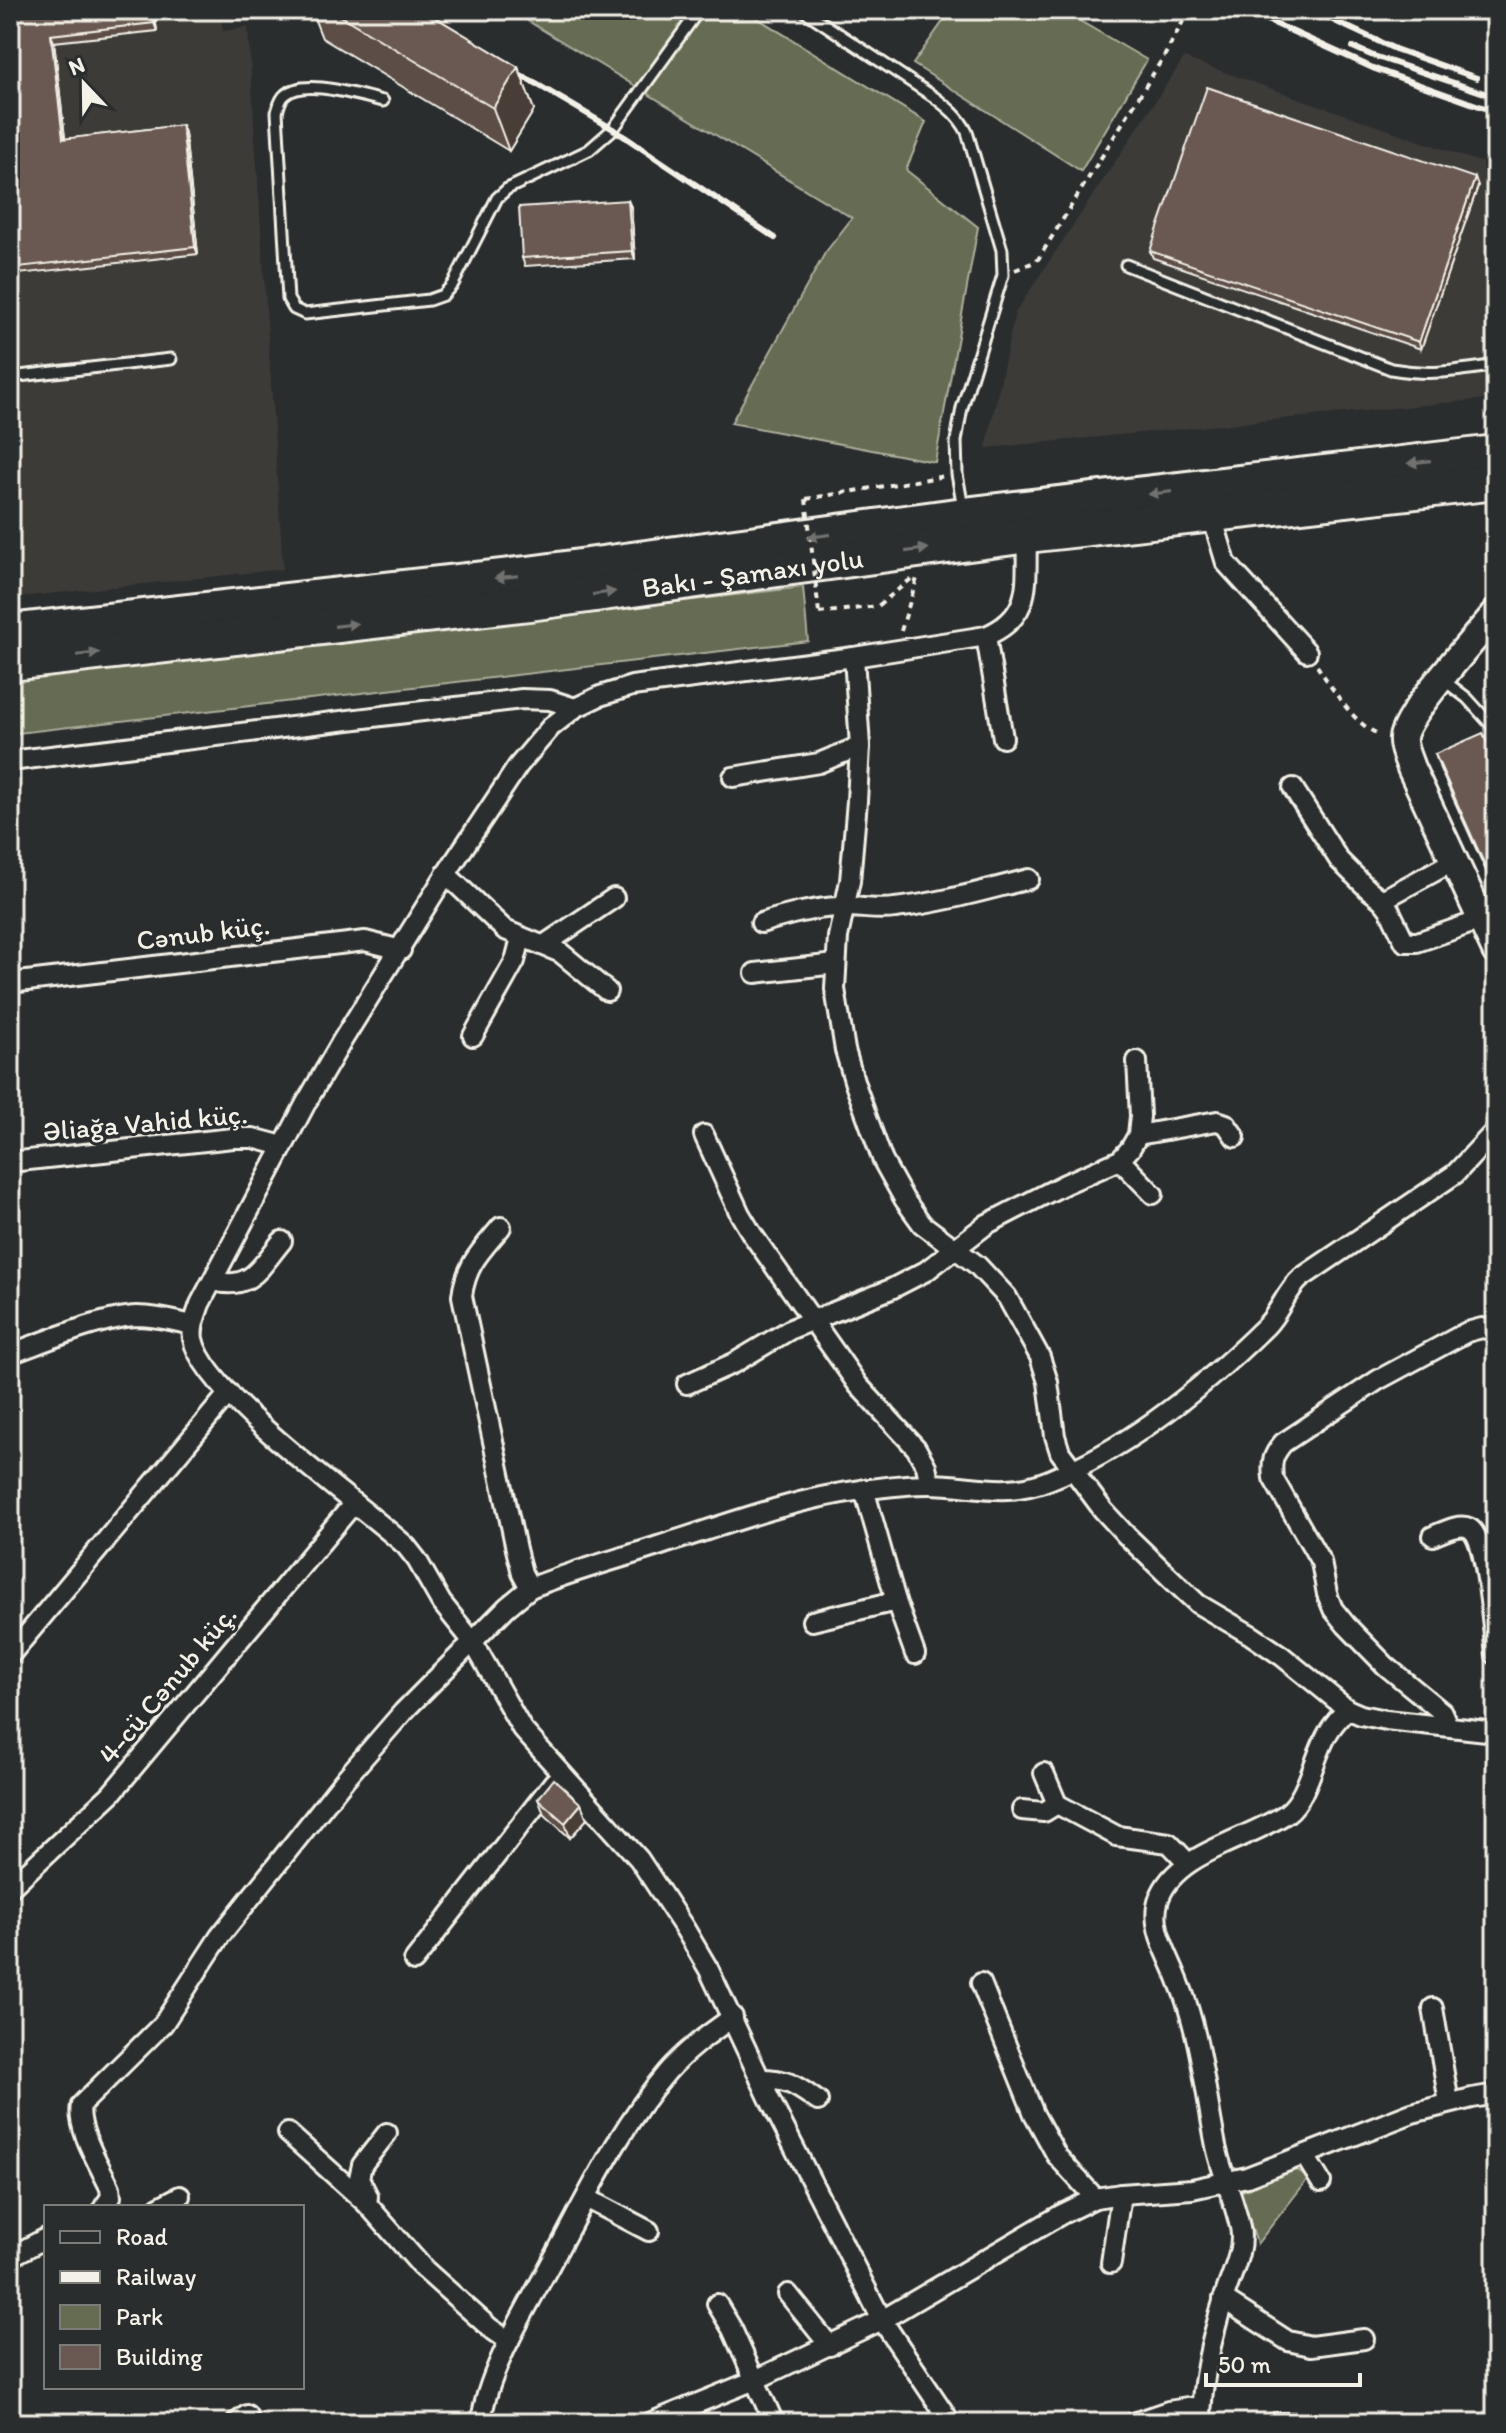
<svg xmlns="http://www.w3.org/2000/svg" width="1506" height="2433" font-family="Itim,sans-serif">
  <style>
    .built { fill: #3d3a39 }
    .green { fill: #666c52; stroke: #adae9d; stroke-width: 2 }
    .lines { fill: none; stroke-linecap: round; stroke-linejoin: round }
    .lane-casing { stroke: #f4f1e8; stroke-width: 15 }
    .street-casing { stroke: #f4f1e8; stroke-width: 24 }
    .secondary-casing { stroke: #f4f1e8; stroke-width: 32 }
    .highway-casing { stroke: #f4f1e8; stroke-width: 40 }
    .path { stroke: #f4f1e8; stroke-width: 4; stroke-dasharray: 6 6; stroke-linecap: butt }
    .lane { stroke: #2a2d2e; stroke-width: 9 }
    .street { stroke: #2a2d2e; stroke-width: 18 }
    .secondary { stroke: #2a2d2e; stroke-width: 26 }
    .highway { stroke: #2a2d2e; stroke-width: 34 }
    .rail { stroke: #f4f1e8; stroke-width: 6 }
    .path-bridge { stroke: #f4f1e8; stroke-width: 4; stroke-dasharray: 6 6; stroke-linecap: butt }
    .wall { fill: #5b4d47; stroke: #f4f1e8; stroke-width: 2 }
    .shaded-wall { fill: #4a3e39; stroke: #f4f1e8; stroke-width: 2 }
    .building { fill: #6a5952; stroke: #f4f1e8; stroke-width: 2 }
    .oneway { fill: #71726f }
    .labels { text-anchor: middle; stroke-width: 6; stroke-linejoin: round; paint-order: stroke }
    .street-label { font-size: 28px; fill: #f4f1e8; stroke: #2a2d2e }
  </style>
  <rect width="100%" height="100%" fill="#2a2d2e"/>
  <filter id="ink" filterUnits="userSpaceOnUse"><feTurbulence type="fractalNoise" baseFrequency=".0125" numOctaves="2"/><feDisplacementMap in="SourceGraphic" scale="16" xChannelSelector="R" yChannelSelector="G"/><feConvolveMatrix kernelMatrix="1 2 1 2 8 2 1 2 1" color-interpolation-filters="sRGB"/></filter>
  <g filter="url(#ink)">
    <!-- built -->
    <g class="built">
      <path d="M10 10H220L223 31 248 27 283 569 10 598Z"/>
      <path d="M1184 58 1477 161 1496 165V398L986 448 1015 313Z"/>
    </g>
    <!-- green -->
    <g class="green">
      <path d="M510 10H744L926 122 906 170 978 227 935 462 731 423 825 253 852 218Z"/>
      <path d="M951 10H1061L1147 60 1081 171 913 64Z"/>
      <path d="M803 587 808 641 10 734V681Z"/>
      <path d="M1296 2169 1308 2179 1257 2244 1240 2192Z"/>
    </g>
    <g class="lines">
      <!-- lane casing -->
      <g class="lane-casing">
        <g id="lane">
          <path d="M803 10 934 97C947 107 959 116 967 132L1002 250 1003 275 962 408 956 441 957 474 963 508"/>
          <path d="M383 101C359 96 304 77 285 95 280 99 279 106 277 112L288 299 294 309 305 314 429 300 443 295 453 284 497 198 507 189 589 150 613 129 699 10"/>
          <path d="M1126 265 1391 369C1431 376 1456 371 1496 365"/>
          <path d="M10 377 171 359"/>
          <path d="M1442 679 1467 698 1496 730"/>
        </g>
      </g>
      <!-- street casing -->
      <g class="street-casing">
        <g id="street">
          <path d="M1211 513 1226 563 1307 652"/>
          <path d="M986 636 1003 738"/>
          <path d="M854 657 860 746 857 801 850 881 838 937 835 989 845 1050 855 1084 883 1161 904 1199 922 1224 977 1265 1007 1297 1040 1357 1048 1382 1055 1436 1060 1452 1103 1510 1125 1534 1183 1590 1198 1604 1251 1635 1282 1656 1347 1709 1361 1715 1386 1720 1496 1732"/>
          <path d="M10 761 522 699 550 700 575 708"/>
          <path d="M733 777 819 763 860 746"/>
          <path d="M1293 788 1339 860 1368 889 1382 900 1389 909 1405 942H1417L1481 920"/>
          <path d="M446 874 505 930 561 953 607 991"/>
          <path d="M1382 900 1454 861"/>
          <path d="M761 923C787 915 812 908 840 907 858 906 877 911 895 908 941 903 985 890 1029 879"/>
          <path d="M544 945 614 898"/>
          <path d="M755 973 836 964"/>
          <path d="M10 983 365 941 401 950"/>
          <path d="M473 1036 515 961 521 938"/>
          <path d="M704 1135 740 1214 752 1234 858 1385 916 1448 926 1466 930 1484"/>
          <path d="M1138 1135 1217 1121 1226 1124 1235 1137"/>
          <path d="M1120 1160 1153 1194"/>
          <path d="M10 1162 233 1138H253L283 1146"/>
          <path d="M501 1227C482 1250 466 1264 462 1296L516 1549 522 1573 530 1588"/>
          <path d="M214 1281C251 1291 260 1267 282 1241"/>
          <path d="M10 1354C44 1342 102 1317 137 1316 156 1316 174 1321 192 1325"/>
          <path d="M687 1384 734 1363 791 1329 891 1289 926 1271 987 1224 1065 1184 1120 1160 1130 1149 1138 1135 1140 1116 1137 1061"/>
          <path d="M864 1489 896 1601 915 1654"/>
          <path d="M1433 1536C1443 1532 1459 1523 1469 1528 1487 1536 1493 1633 1496 1655"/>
          <path d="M812 1621 896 1601"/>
          <path d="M10 1655 229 1393"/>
          <path d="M1448 1726 1442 1712 1386 1666 1346 1625 1333 1609 1327 1594 1321 1562 1273 1478C1271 1462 1273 1455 1283 1443L1378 1380 1467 1332 1482 1328 1496 1331"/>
          <path d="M1044 1773 1057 1804"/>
          <path d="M1022 1810 1044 1812 1057 1804 1117 1836 1169 1843 1188 1863"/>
          <path d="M10 1888 111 1794 354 1503"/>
          <path d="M414 1961 554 1782"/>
          <path d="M981 1983 1034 2114 1057 2156 1095 2198"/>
          <path d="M1433 2008 1449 2103"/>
          <path d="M760 2079C788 2079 795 2085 818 2101"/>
          <path d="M288 2133 367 2204 424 2269 490 2328 509 2341"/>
          <path d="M1305 2156 1321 2182"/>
          <path d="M586 2198 649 2231"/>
          <path d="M367 2204 368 2196 359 2178 362 2165 387 2133"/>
          <path d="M104 2207 111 2197 110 2188C100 2166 76 2128 81 2105L163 2024 220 1936 345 1779 403 1712 507 1607 530 1588C572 1571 615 1560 658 1546 725 1525 792 1499 862 1490 884 1487 907 1484 929 1484 973 1484 1005 1498 1049 1480 1129 1448 1205 1386 1266 1326 1280 1312 1286 1291 1301 1278L1455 1174 1496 1130"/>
          <path d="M159 2207 180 2196"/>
          <path d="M10 2257 46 2238"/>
          <path d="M1111 2263 1121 2194"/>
          <path d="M788 2294 830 2346"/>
          <path d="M1223 2299 1288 2341 1311 2346 1364 2339"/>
          <path d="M717 2304 732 2329 774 2423"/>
          <path d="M236 2423 247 2415"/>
          <path d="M481 2423C486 2373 528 2306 552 2261 587 2197 619 2128 667 2072 686 2050 709 2034 733 2017"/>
          <path d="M649 2423 755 2380 882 2320 1062 2214 1095 2198 1121 2194 1192 2189 1247 2177 1412 2113 1472 2098 1496 2094"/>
          <path d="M951 2423 882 2320 770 2100 709 1970 685 1929 639 1859 522 1729 473 1642 441 1602 417 1560 406 1546C360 1504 204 1395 193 1339 191 1327 196 1316 200 1304L306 1103 342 1041 446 874 518 766 551 727 575 708 600 696 632 686 854 657 986 636C1035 615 1025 581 1027 535"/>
          <path d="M1133 2423 1168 2411 1201 2406"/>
          <path d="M1201 2423C1201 2381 1212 2338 1224 2298 1230 2276 1245 2251 1240 2227 1234 2200 1222 2174 1216 2146 1205 2091 1200 2032 1178 1980 1169 1955 1149 1926 1159 1899 1175 1852 1249 1840 1287 1813 1308 1797 1314 1756 1328 1733 1333 1724 1341 1716 1347 1709"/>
          <path d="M1276 2423H1301"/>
        </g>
      </g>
      <!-- secondary casing -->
      <g class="secondary-casing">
        <path id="secondary" d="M1496 613C1478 635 1405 714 1403 738 1402 747 1408 759 1411 768L1496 951"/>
      </g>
      <!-- highway casing -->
      <g class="highway-casing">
        <g id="highway">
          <path d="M10 632 528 574 964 515 1496 453"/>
          <path id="s1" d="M10 663 529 603 1027 535 1496 482"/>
        </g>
      </g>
      <!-- path -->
      <g class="path">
        <path d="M1015 270 1037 261 1166 53 1189 10"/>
        <path d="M806 499 945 476"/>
        <path d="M819 613 878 606 911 579"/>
        <path d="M901 631 918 575"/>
        <path d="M1317 666C1334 690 1353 725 1381 735"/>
      </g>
      <!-- lane -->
      <use href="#lane" class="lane"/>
      <!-- street -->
      <use href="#street" class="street"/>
      <!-- secondary -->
      <use href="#secondary" class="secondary"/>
      <!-- highway -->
      <use href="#highway" class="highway"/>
      <!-- rail -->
      <g class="rail">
        <path d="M1245 10 1375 69 1496 112"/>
        <path d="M1311 10 1395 49 1477 78"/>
        <path d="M1353 47 1371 55 1496 97"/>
        <path d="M504 65 613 129 775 238"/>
      </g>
      <!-- path-bridge -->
      <path class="path-bridge" d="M806 499 819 613"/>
    </g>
    <!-- wall -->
    <g class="wall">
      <path d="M10 10H154L157 31 54 42 65 139 182 125 185 133 198 254 10 275Z"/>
      <path d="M308 10H423L518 67 534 110 509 151 322 38 312 13Z"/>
      <path d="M920 10H935L931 16Z"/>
      <path d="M1475 178 1478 186 1421 349 1153 258 1150 251Z"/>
      <path d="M631 207 635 259 525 266 522 258Z"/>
      <path d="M1435 754 1496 762V893L1440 769Z"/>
      <path d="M538 1799 581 1804 587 1819 570 1838 544 1814Z"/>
    </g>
    <!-- shaded-wall -->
    <g class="shaded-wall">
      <path d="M153 10H154L157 31 154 23Z"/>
      <path d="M51 35 54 42 66 146 63 139Z"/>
      <path d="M518 67 534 110 509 151 493 108Z"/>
      <path d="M182 125 185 133 198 254 195 247Z"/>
      <path d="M1475 178 1478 186 1421 349 1419 342Z"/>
      <path d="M628 200 631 207 635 259 632 251Z"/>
      <path d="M581 1804 587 1819 570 1838 565 1823Z"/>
    </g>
    <!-- building -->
    <g class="building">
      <path d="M10 10H153L154 23 51 35 63 139 182 125 195 247 10 268Z"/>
      <path d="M331 10H423L518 67 493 108Z"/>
      <path d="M1207 87 1475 178 1419 342 1150 251Z"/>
      <path d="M628 200 632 251 522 258 519 207Z"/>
      <path d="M1483 733 1496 762V890L1435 754Z"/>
      <path d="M554 1779 581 1804 565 1823 538 1799Z"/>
    </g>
    <!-- one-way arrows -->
    <defs><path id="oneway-solid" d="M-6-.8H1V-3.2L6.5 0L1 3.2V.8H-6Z" transform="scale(2)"/></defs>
    <g class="oneway">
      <use href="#oneway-solid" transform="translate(1419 462) rotate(173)"/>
      <use href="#oneway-solid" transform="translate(1160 493) rotate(173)"/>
      <use href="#oneway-solid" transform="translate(819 536) rotate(172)"/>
      <use href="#oneway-solid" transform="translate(917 550) rotate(-8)"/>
      <use href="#oneway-solid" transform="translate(506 577) rotate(174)"/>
      <use href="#oneway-solid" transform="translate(604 593) rotate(-8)"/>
      <use href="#oneway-solid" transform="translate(346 625) rotate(-7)"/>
      <use href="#oneway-solid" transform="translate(88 654) rotate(-6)"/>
    </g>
  </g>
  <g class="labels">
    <!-- street labels -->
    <g class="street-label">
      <text dy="10" stroke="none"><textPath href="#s1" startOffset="748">Bakı - Şamaxı yolu</textPath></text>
      <text transform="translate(203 932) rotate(-7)" y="10">Cənub küç.</text>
      <text transform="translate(145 1122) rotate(-5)" y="10">Əliağa Vahid küç.</text>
      <text transform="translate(167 1684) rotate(-50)" y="10">4-cü Cənub küç.</text>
    </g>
  </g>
  <!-- margin -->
  <rect width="1506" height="2433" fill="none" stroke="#2a2d2e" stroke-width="40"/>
  <rect x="20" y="20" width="1466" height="2393" fill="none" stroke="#f4f1e8" stroke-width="3" filter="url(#ink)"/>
  <!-- legend -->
  <rect x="44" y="2205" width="260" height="184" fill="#2a2d2e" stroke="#7b7b78" stroke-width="2"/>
  <rect x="60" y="2231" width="40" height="12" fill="#2a2d2e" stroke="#7b7b78" stroke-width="2"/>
  <text x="116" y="2245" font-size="24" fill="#f4f1e8">Road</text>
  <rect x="60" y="2271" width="40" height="12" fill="#f4f1e8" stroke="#7b7b78" stroke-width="2"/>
  <text x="116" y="2285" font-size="24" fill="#f4f1e8">Railway</text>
  <rect x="60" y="2305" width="40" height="24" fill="#666c52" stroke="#7b7b78" stroke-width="2"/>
  <text x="116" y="2325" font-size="24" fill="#f4f1e8">Park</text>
  <rect x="60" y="2345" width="40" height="24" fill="#6a5952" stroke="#7b7b78" stroke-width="2"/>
  <text x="116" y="2365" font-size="24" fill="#f4f1e8">Building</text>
  <!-- north arrow -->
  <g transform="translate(84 84) rotate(338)" stroke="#2a2d2e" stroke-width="6" paint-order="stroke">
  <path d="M0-6L14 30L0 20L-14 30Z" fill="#f4f1e8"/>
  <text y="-12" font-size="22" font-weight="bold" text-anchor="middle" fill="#f4f1e8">N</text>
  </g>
  <!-- scale -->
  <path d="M1206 2373v12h154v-12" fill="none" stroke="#f4f1e8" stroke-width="4"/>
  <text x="1218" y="2373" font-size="24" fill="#f4f1e8" stroke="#2a2d2e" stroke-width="6" paint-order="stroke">50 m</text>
</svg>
